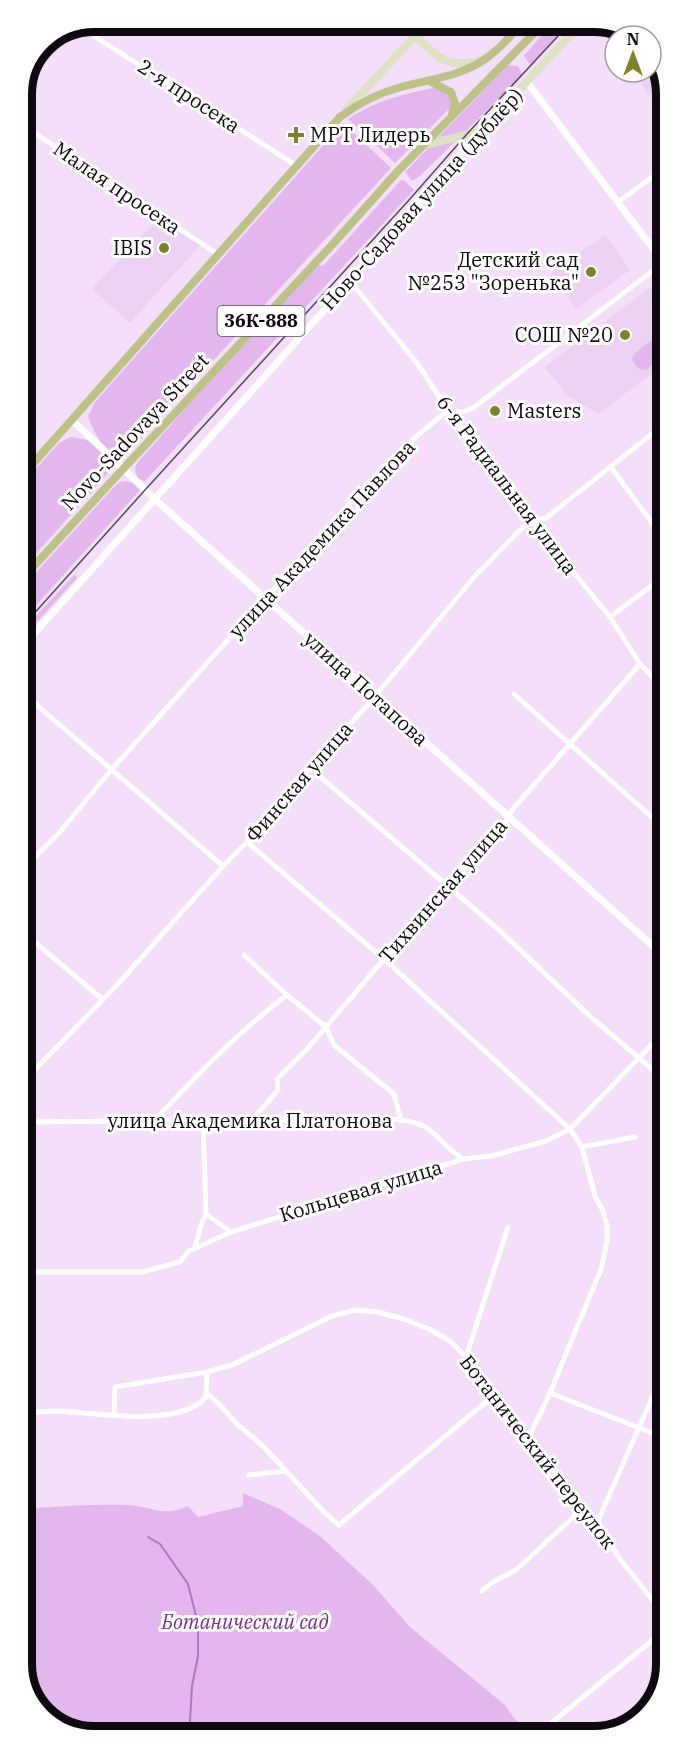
<svg xmlns="http://www.w3.org/2000/svg" width="687" height="1758" font-family="'IBM Plex Serif',serif">
  <style>
    .built { fill: #ecd1f2 }
    .green { fill: #e3b7ee }
    .lines { fill: none; stroke-linecap: round; stroke-linejoin: round }
    .stream { stroke: #af77bd; stroke-width: 2 }
    .minor { stroke: #fff; stroke-width: 5 }
    .tertiary { stroke: #fff; stroke-width: 7 }
    .secondary { stroke: #dfe1c4; stroke-width: 8 }
    .primary { stroke: #bfc288; stroke-width: 8 }
    .tram { stroke: #554a58; stroke-width: 1.5 }
    .poi-dot { fill: #7e822d; stroke: #fff; stroke-width: 2 }
    .labels { text-anchor: middle; stroke-width: 6; stroke-linejoin: round; paint-order: stroke }
    .shield { fill: #fff; stroke: #575258; stroke-width: 1.5 }
    .shield-label { font-size: 18px; font-weight: bold; fill: #0f0811 }
    .street-label { font-size: 20px; fill: #0f0811; stroke: #fff }
    .poi-label { font-size: 20px; fill: #0f0811; stroke: #fff; text-anchor: end }
    .park-label { font-size: 20px; font-style: italic; fill: #793389; stroke: #fff }
    .rim { fill: none; stroke: #0f0811; stroke-width: 8 }
  </style>
  <rect width="100%" height="100%" fill="#f4defa"/>
  <!-- built -->
  <g class="built">
    <path d="M661 69 662 71V113L641 84Z"/>
    <path d="M158 219 200 245 130 323 92 289Z"/>
    <path d="M605 235 630 270 576 309 551 273Z"/>
    <path d="M650 288 663 305V365L598 414 566 394 545 367Z"/>
  </g>
  <!-- green -->
  <g class="green">
    <path d="M554 21H571L531 66 524 56Z"/>
    <path d="M508 65 518 66 523 75 421 175 412 181 405 172Z"/>
    <path d="M437 87 444 91 451 98 450 108 395 163 348 119C379 99 402 95 437 87Z"/>
    <path d="M343 123 391 168 124 457C104 452 94 434 88 416L95 402Z"/>
    <path d="M401 180 405 181 414 190 145 481 139 479C134 472 134 467 139 461L215 375 317 266 320 265 323 266Z"/>
    <path d="M663 331V356L646 370 639 369C635 364 630 361 634 354Z"/>
    <path d="M71 437 87 440 110 457 112 467 102 480 22 569V484L59 443Z"/>
    <path d="M126 481 132 483 140 490 22 621V588L114 487 120 482Z"/>
    <path d="M75 574 77 578 22 638V631Z"/>
    <path d="M243 1493 280 1509 320 1536 374 1586 410 1627 505 1705 514 1718 531 1734 89 1737 49 1722 25 1687 24 1509C59 1506 94 1504 128 1505 152 1506 162 1518 188 1506L198 1517 243 1506Z"/>
  </g>
  <g class="lines">
    <!-- stream -->
    <path class="stream" d="M148 1537 160 1544 188 1584 198 1624V1656L192 1686 190 1721 193 1736"/>
    <!-- minor -->
    <g class="minor">
      <path d="M395 21 415 36"/>
      <path d="M80 27 297 166"/>
      <path d="M21 114 30 130 219 255"/>
      <path d="M21 138 30 130"/>
      <path d="M618 202 662 170"/>
      <path d="M350 281 417 363 448 410 532 521 610 617 640 664 664 689"/>
      <path d="M663 381 662 382 663 388"/>
      <path d="M611 467 663 538"/>
      <path d="M610 617 663 577"/>
      <path d="M23 693 223 866"/>
      <path d="M514 694 664 828"/>
      <path d="M310 768 499 930 592 1018 665 1080"/>
      <path d="M247 842 384 959 570 1129 582 1147 595 1196 603 1211 607 1226V1241L601 1269 550 1393 528 1439"/>
      <path d="M23 869 59 833 112 769 260 604 312 549 339 515 372 479 419 434 448 410 463 412 473 408 663 263"/>
      <path d="M23 932 102 999"/>
      <path d="M244 955 287 995 326 1027 334 1045 394 1094 401 1121"/>
      <path d="M23 1082 117 985 223 866 247 842 310 768 372 700 475 576 524 526 532 521 546 518 663 425"/>
      <path d="M252 1120 278 1090 277 1079 307 1049 384 959 503 827 512 810 640 664"/>
      <path d="M203 1121 206 1214 231 1232"/>
      <path d="M23 1122 354 1119C375 1119 411 1116 428 1129 442 1139 448 1151 464 1159"/>
      <path d="M153 1122C195 1077 238 1032 287 995"/>
      <path d="M582 1147 635 1137"/>
      <path d="M195 1247 201 1225 206 1214"/>
      <path d="M24 1272H142L180 1262 189 1251 231 1232 464 1159 491 1156 546 1141 570 1129 665 1031"/>
      <path d="M466 1357 508 1227"/>
      <path d="M207 1393 219 1404 237 1424 263 1446 324 1512 339 1525 492 1397"/>
      <path d="M550 1393 665 1438"/>
      <path d="M24 1413C35 1412 46 1411 57 1411 95 1412 178 1429 206 1397L207 1372"/>
      <path d="M114 1415 115 1387 207 1372 232 1365 332 1316 356 1310 378 1312 404 1319 429 1329 450 1341 466 1357 492 1397 597 1523 620 1559 666 1617"/>
      <path d="M249 1475 285 1471"/>
      <path d="M597 1523 656 1389 665 1363"/>
      <path d="M482 1591 491 1583 516 1570 583 1508"/>
      <path d="M540 1732 660 1634 665 1629 666 1621"/>
    </g>
    <!-- tertiary -->
    <g class="tertiary">
      <path d="M527 82 663 262"/>
      <path d="M71 419 158 502 664 956"/>
      <path d="M22 647 353 278 481 131"/>
    </g>
    <!-- secondary -->
    <g class="secondary">
      <path d="M415 36C439 57 446 70 481 60"/>
      <path d="M346 110 429 21"/>
      <path d="M425 145 481 131 583 21"/>
    </g>
    <!-- primary -->
    <g class="primary">
      <path d="M429 81 451 92 455 103 452 114"/>
      <path d="M22 476 340 117C359 103 378 93 401 87 431 79 463 76 488 57 502 47 513 33 524 21"/>
      <path d="M22 579 123 469 332 245 398 171 546 21"/>
    </g>
    <!-- tram -->
    <path class="tram" d="M22 627 145 490 409 200 467 134 572 21"/>
  </g>
  <!-- markers -->
  <g class="poi-dot">
    <path d="M293 126h6v6h6v6h-6v6h-6v-6h-6v-6h6z"/>
    <circle cx="164" cy="248" r="6"/>
    <circle cx="591" cy="272" r="6"/>
    <circle cx="625" cy="335" r="6"/>
    <circle cx="495" cy="411" r="6"/>
  </g>
  <g class="labels">
    <!-- shield labels -->
    <rect class="shield" x="217.5" y="306" width="87" height="30" rx="4.5"/>
    <g class="shield-label">
      <text x="261" y="327">36К-888</text>
    </g>
    <!-- street labels -->
    <g class="street-label">
      <text transform="translate(189 96) rotate(33)" y="7">2-я просека</text>
      <text transform="translate(117 188) rotate(34)" y="7">Малая просека</text>
      <text transform="translate(422 199) rotate(-48)" y="7">Ново-Садовая улица (дублёр)</text>
      <text transform="translate(135 432) rotate(-47)" y="7">Novo-Sadovaya Street</text>
      <text transform="translate(507 485) rotate(53)" y="7">6-я Радиальная улица</text>
      <text transform="translate(322 539) rotate(-47)" y="7">улица Академика Павлова</text>
      <text transform="translate(366 689) rotate(42)" y="7">улица Потапова</text>
      <text transform="translate(299 782) rotate(-49)" y="7">Финская улица</text>
      <text transform="translate(443 891) rotate(-49)" y="7">Тихвинская улица</text>
      <text x="250" y="1128">улица Академика Платонова</text>
      <text transform="translate(361 1191) rotate(-17)" y="7">Кольцевая улица</text>
      <text transform="translate(538 1452) rotate(52)" y="7">Ботанический переулок</text>
    </g>
    <!-- poi labels -->
    <g class="poi-label">
      <text x="310" y="142" text-anchor="start">МРТ Лидерь</text>
      <text x="152" y="255">IBIS</text>
      <text x="579" y="267">Детский сад<tspan x="579" dy="23">№253 "Зоренька"</tspan></text>
      <text x="613" y="342">СОШ №20</text>
      <text x="507" y="418" text-anchor="start">Masters</text>
    </g>
    <!-- park labels -->
    <g class="park-label">
      <text x="245" y="1629">Ботанический сад</text>
    </g>
  </g>
  <!-- crop -->
  <path d="M0 0H687V1758H0ZM94 32H594A62 62 0 0 1 656 94V1664A62 62 0 0 1 594 1726H94A62 62 0 0 1 32 1664V94A62 62 0 0 1 94 32Z" fill="#fff" fill-rule="evenodd"/>
  <path class="rim" d="M94 32H594A62 62 0 0 1 656 94V1664A62 62 0 0 1 594 1726H94A62 62 0 0 1 32 1664V94A62 62 0 0 1 94 32Z"/>
  <!-- north arrow -->
  <g transform="translate(633 54)"><circle r="28" fill="#ffffff" stroke="#9f9ca0" stroke-width="1.5"/>
  <path d="M0-4.5L10 22L0 15L-10 22Z" fill="#7e822d"/>
  <text y="-9" font-size="16" font-weight="bold" text-anchor="middle" fill="#0f0811">N</text>
  </g>
</svg>
